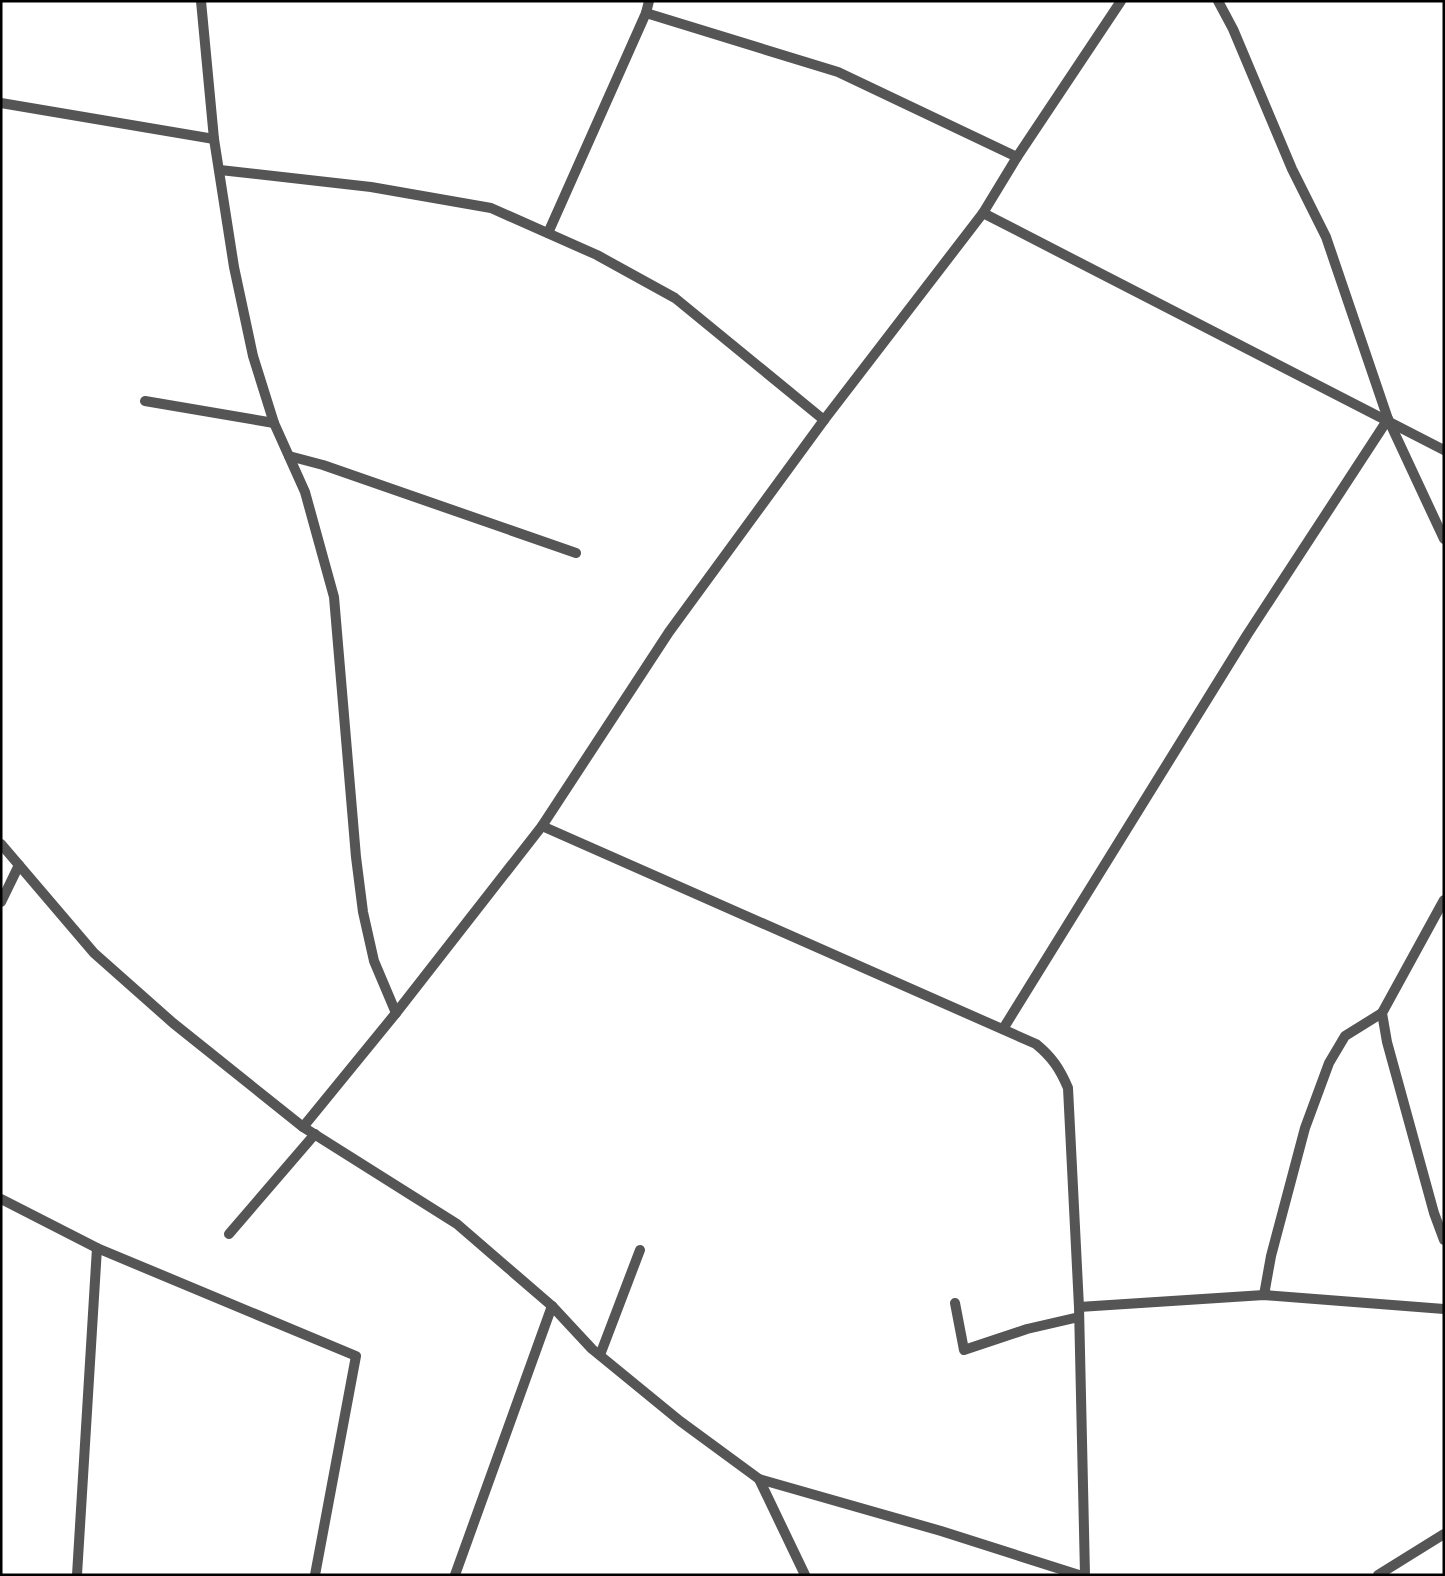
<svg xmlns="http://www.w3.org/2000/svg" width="1445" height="1576" font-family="'Alegreya Sans',sans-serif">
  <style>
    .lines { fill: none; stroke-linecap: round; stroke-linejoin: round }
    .minor { stroke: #555; stroke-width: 10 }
  </style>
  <rect width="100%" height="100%" fill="#fff"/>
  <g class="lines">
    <!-- minor -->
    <g class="minor">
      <path d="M201 1 214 139 234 267 253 356 274 423 305 492 334 597 356 857 363 912 374 961 396 1013"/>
      <path d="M1218 1 1233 29 1292 169 1326 237 1388 419 1444 539"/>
      <path d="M646 13 838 72 1017 157"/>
      <path d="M1 103 214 139"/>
      <path d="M220 170 371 187 491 208 597 255 675 298 824 420"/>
      <path d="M983 213 1444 450"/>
      <path d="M548 233 646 13 649 1"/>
      <path d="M145 401 274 423"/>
      <path d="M289 456 323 465 576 553"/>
      <path d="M542 826 1036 1044C1052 1057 1060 1069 1068 1088L1079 1307 1085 1575"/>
      <path d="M1 844 94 953 173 1023 303 1127 457 1224 552 1306 592 1349 680 1421 759 1479 941 1531 1079 1575"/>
      <path d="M1444 900 1382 1013 1387 1042 1434 1213 1444 1240"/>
      <path d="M1 902 19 865"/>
      <path d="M1003 1029 1247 635 1388 419"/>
      <path d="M303 1127 396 1013 542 826 669 632 824 420 983 213 1017 157 1121 1"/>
      <path d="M1 1199 97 1248 356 1356 315 1575"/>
      <path d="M229 1234 315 1134"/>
      <path d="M1264 1295 1271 1256 1305 1128 1329 1063 1345 1036 1382 1013"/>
      <path d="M955 1303 964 1350 1027 1329 1079 1317"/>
      <path d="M1079 1307 1264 1295 1444 1309"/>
      <path d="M600 1355 640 1250"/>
      <path d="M759 1479 805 1575"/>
      <path d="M77 1575 97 1248"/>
      <path d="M455 1575 552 1306"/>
      <path d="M1378 1575 1444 1534"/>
    </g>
  </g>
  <!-- border -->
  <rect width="1445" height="1576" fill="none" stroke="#000000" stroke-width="5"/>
</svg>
